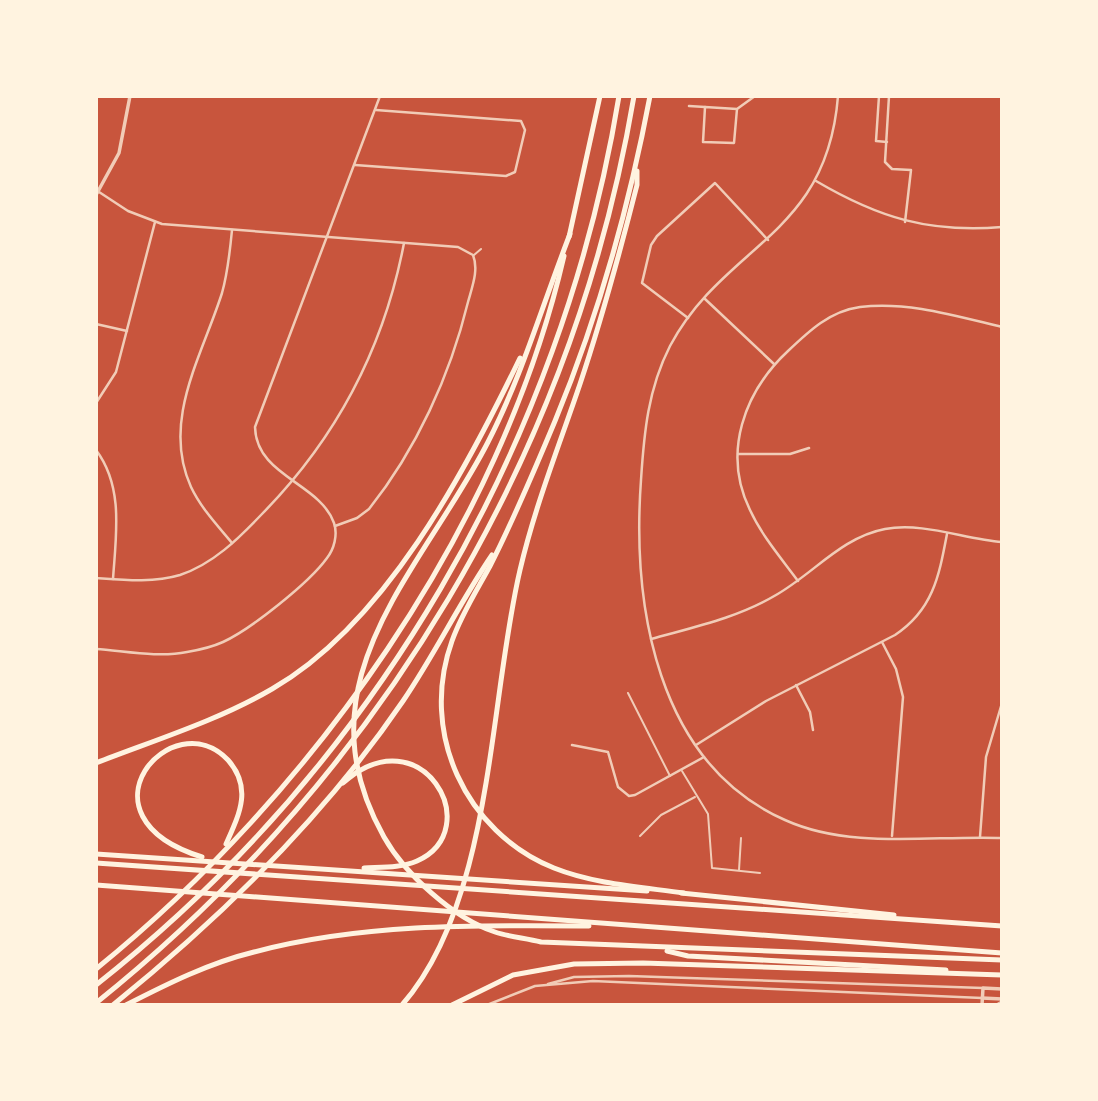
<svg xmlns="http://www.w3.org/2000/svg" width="1098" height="1101" font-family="'Open Sans',sans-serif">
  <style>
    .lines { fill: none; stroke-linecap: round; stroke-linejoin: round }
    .service { stroke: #f1ccb7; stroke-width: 2 }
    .minor { stroke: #f1ccb7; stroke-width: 2.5 }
    .tertiary { stroke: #f1ccb7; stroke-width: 3.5 }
    .motorway { stroke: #fff3e0; stroke-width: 5 }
  </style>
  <rect width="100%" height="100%" fill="#c8553d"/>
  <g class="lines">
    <!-- service -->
    <g class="service">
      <path d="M474 255 481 249"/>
      <path d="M628 693 670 776"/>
      <path d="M682 771 708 814 712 868 760 873"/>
      <path d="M640 836 661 815 695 797"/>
      <path d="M739 870 741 838"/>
    </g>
    <!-- minor -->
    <g class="minor">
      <path d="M838 96C827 237 725 243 670 346 648 389 644 433 641 480 632 605 656 763 785 820 851 850 932 835 1002 838"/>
      <path d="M879 96 876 141 887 142"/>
      <path d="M889 96 885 162 892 169 911 170 905 222"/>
      <path d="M689 106 705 107"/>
      <path d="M737 109 734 143 703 142 705 107 737 109 755 96"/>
      <path d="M355 165 506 176 515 172 525 130 521 121 376 110"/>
      <path d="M816 181C879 218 929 233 1002 227"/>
      <path d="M96 190 128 211 162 224 458 247 473 255C479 270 472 287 468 302 450 376 416 450 369 509L357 518 335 526"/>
      <path d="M232 230C230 251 228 272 222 293 202 356 161 421 191 487 201 508 217 525 232 543"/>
      <path d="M705 299 774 364"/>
      <path d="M688 318 642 283 651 245 657 236 715 183 768 240"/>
      <path d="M96 324 127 331"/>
      <path d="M96 403 116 372 155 222"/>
      <path d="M96 450C124 487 116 535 113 579"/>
      <path d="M738 454H790L809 448"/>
      <path d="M96 578C124 580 153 583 180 575 213 564 238 539 261 515 336 439 384 348 404 243"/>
      <path d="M798 581C781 558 762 536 750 510 722 453 744 392 788 351 809 331 830 311 860 307 907 301 956 316 1002 327"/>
      <path d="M651 639C694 627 737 618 776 595 813 574 842 537 885 529 923 522 964 539 1002 542"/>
      <path d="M882 642 896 669 903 697 892 836"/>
      <path d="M96 649C125 651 158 658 187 652 199 650 212 647 223 642 251 629 309 583 327 558 334 549 338 535 334 523 320 483 256 476 255 427L380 96"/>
      <path d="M796 685 810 712 813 730"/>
      <path d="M572 745 608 752 618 787 629 796 635 795 704 757"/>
      <path d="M696 745 766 701 895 635C933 610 939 576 947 534"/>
      <path d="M980 837 986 757 1002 703"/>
      <path d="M548 984 574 977 629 976 983 988"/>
      <path d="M487 1005 535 986 593 981 982 998"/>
    </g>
    <!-- tertiary -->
    <g class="tertiary">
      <path d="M96 195 119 153 130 96"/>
      <path d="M982 998 1002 999"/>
      <path d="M982 1005 983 988 1002 989"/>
      <path d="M997 1005 1002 1002"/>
    </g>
    <!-- motorway -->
    <g class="motorway">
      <path d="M650 96C629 207 598 317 555 421 535 469 514 519 490 566 477 590 461 615 452 641 419 732 465 832 554 868 594 884 641 887 684 893"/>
      <path d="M570 234C543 303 522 376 488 442 421 573 296 680 384 837 405 874 453 918 495 932 509 937 526 938 541 942L1002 960"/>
      <path d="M569 237 600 96"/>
      <path d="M96 763C155 740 217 721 272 689 385 624 465 472 520 358"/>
      <path d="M343 783C421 713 488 829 417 861 401 868 381 867 364 868"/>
      <path d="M96 854 647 891"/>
      <path d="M202 857C70 816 173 701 228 760 253 788 239 815 226 844"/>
      <path d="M96 863 1002 926"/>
      <path d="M96 885 1002 953"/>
      <path d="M681 893 894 915"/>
      <path d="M667 951 688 956 946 970"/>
      <path d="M96 969C312 794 501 529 564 256"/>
      <path d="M96 985C374 766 562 444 619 96"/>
      <path d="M96 1003C379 776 573 455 634 96"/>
      <path d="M113 1005C222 917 324 817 403 701 435 654 460 602 492 555"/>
      <path d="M126 1005C167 984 209 963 254 952 363 923 478 925 589 926"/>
      <path d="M402 1005C493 901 489 701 520 570 535 506 559 446 580 384 602 318 620 252 637 185V171"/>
      <path d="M452 1005 513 975 574 964 643 963 1002 975"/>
    </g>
  </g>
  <!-- border -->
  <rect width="1098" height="1101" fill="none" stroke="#fff3e0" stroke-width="196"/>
</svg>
